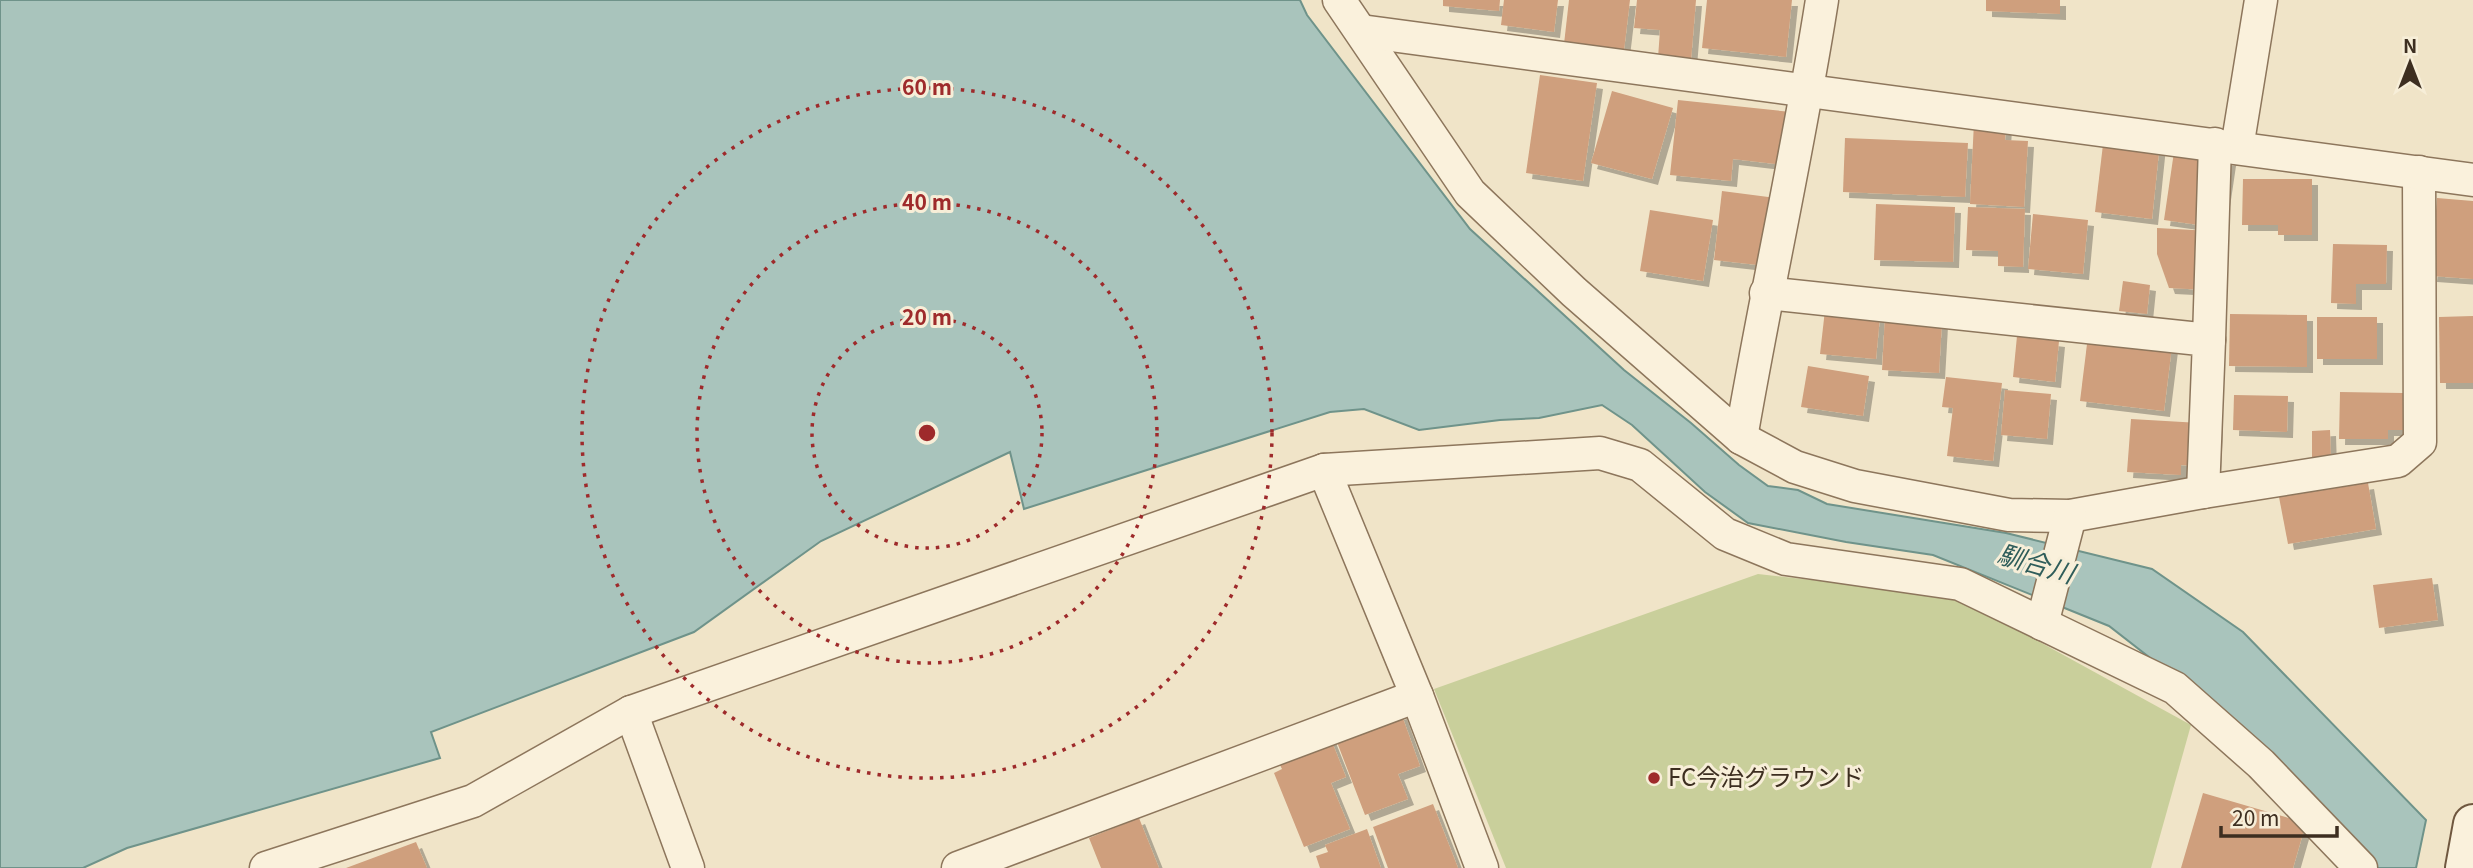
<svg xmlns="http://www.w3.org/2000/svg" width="2473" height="868" font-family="Georgia,'Noto Sans JP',serif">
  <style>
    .green { fill: #c9cf9b }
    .water { fill: #a9c4bc; stroke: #6f938a; stroke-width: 2 }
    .building { fill: #cf9f7d; filter: url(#shadow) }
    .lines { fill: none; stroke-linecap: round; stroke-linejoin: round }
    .minor-casing { stroke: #8d765c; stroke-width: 35 }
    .secondary-casing { stroke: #6f573f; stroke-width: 42 }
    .minor { stroke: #faf1dc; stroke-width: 32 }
    .secondary { stroke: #faf1dc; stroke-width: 38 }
    .ring { fill: none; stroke: #9e2a2b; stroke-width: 3.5; stroke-dasharray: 3.5 7 }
    .poi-dot { fill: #9e2a2b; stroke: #f7eed8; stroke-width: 2.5 }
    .labels { text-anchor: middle; stroke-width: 6; stroke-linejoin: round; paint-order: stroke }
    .poi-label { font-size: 24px; fill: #3d2e20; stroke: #f7eed8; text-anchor: start }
    .water-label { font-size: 26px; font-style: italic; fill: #2f5d5a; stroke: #f7eed8 }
    .centre { fill: #9e2a2b; stroke: #f7eed8; stroke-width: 3.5 }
    .ring-label { font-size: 21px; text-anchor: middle; font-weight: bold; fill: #9e2a2b; stroke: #f7eed8; stroke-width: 6; stroke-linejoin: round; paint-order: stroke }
  </style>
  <defs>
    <filter id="shadow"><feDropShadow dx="6" dy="6" stdDeviation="0" flood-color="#0004"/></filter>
  </defs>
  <rect width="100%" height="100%" fill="#f0e4c8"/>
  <!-- green -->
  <path class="green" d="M1758 574 1956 596 2191 725 2151 868H1506L1434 689Z"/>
  <!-- water -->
  <path class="water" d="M0 0H1300L1307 15 1470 229 1624 370 1691 423 1739 465 1768 486 1798 490 1827 504 2006 533 2152 569 2243 632 2426 820 2416 868H2378L2217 710 2109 626 1933 555 1846 542 1748 523 1705 492 1632 425 1602 405 1539 418 1500 420 1419 430 1364 409 1330 412 1024 509 1010 452 821 541 694 632 431 732 440 758 127 848 83 868H0Z"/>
  <!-- building -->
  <g class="building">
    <path d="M1443 0H1500L1499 11 1443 6Z"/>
    <path d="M1504 0H1558L1554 32 1501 25Z"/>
    <path d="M1569 0H1630L1624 50 1564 44Z"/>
    <path d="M1637 0H1696L1691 60 1658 58 1660 30 1634 28Z"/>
    <path d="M1707 0H1792L1786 57 1702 48Z"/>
    <path d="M1986 0H2060V14L1986 11Z"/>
    <path d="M1540 75 1597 83 1583 181 1526 173Z"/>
    <path d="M1612 91 1673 108 1652 179 1591 163Z"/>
    <path d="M1678 100 1791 112 1785 165 1733 159 1731 181 1670 175Z"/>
    <path d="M1974 122 2006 124 2005 140 2028 141 2024 207 1970 204Z"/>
    <path d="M2104 136 2160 142 2152 219 2095 212Z"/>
    <path d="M1845 138 1968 143 1965 197 1843 192Z"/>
    <path d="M2174 152 2230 160 2220 228 2164 220Z"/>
    <path d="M2243 179H2312V235H2278V225H2242Z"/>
    <path d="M1722 191 1776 198 1767 266 1714 260Z"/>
    <path d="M2437 198 2473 201V279L2431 276Z"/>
    <path d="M1876 204 1955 207 1953 262 1874 260Z"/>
    <path d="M1968 207 2025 209 2023 267 1998 266V251L1966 250Z"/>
    <path d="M1650 210 1713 220 1703 281 1640 271Z"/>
    <path d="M2033 214 2088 220 2083 274 2028 269Z"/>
    <path d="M2157 228 2211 231 2208 290 2169 288 2157 254Z"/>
    <path d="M2333 244 2387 245 2386 284H2356V304L2331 303Z"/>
    <path d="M2123 281 2150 285 2147 314 2119 311Z"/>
    <path d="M1825 310 1880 316 1876 359 1820 354Z"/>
    <path d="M2230 314 2307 315V367L2229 366Z"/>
    <path d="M2473 316V383H2440L2439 317Z"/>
    <path d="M1885 317 1942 321 1939 373 1882 370Z"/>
    <rect x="2317" y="317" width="60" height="42"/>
    <path d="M2017 336 2059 341 2055 382 2013 377Z"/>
    <path d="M2088 336 2172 346 2164 411 2080 401Z"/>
    <path d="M1808 366 1869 376 1863 416 1801 407Z"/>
    <path d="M1946 377 2002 383 1993 461 1947 456 1953 408 1942 407Z"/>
    <path d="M2005 390 2051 394 2047 439 2001 435Z"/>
    <path d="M2340 392 2403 393V430H2388V439H2339Z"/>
    <path d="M2234 395 2288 396 2287 432 2233 430Z"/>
    <path d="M2131 419 2217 424 2215 467 2181 465V475L2127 472Z"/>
    <path d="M2330 430 2331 462 2312 463V431Z"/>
    <path d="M2368 483 2376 529 2288 544 2279 497Z"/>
    <path d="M2432 578 2438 620 2379 628 2373 585Z"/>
    <path d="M1401 713 1420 766 1398 774 1408 799 1365 815 1335 737Z"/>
    <path d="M1330 737 1346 777 1331 783 1350 829 1304 847 1274 773 1282 769 1277 759Z"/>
    <path d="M2203 793 2306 823 2293 868H2181Z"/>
    <path d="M1433 804 1458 868H1388L1373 827Z"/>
    <path d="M1139 818 1159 868H1101L1089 838Z"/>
    <path d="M1367 829 1381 868H1320L1316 856 1328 852 1325 845Z"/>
    <path d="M416 842 427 868H346Z"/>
  </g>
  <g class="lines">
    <!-- minor casing -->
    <g class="minor-casing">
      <g id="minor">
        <path d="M1339 0 1470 193 1574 292 1741 438 1795 467 1855 486 2009 515 2070 516 2203 492 2398 461 2420 442 2419 172"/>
        <path d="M1361 31 2473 180"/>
        <path d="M2237 148 2261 0"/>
        <path d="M1766 293 2209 340 2203 492"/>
        <path d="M2209 340 2215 144"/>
        <path d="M1741 438C1766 292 1799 147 1822 0"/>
        <path d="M1324 470 1417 696 1482 868"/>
        <path d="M2042 624 2070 516"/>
        <path d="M631 712 688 868"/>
        <path d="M266 868 473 801 631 712 1324 470 1600 453 1640 465 1725 534 1786 559 1960 584 2175 688 2261 764 2361 868"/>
        <path d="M958 868 1417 696"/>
      </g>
    </g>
    <!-- secondary casing -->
    <g class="secondary-casing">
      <path id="secondary" d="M2465 868 2473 824"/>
    </g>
    <!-- minor -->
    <use href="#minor" class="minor"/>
    <!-- secondary -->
    <use href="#secondary" class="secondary"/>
  </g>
  <!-- distance rings -->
  <g class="ring">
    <circle cx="927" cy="433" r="115"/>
    <circle cx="927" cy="433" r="230"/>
    <circle cx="927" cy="433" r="345"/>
  </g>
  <!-- markers -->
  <circle class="poi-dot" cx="1654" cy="778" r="7"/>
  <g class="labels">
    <!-- poi labels -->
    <g class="poi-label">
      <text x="1668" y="786">FC今治グラウンド</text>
    </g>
    <!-- water labels -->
    <g class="water-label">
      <text transform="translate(2036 564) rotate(16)" y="9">馴合川</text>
    </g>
  </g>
  <circle cx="927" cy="433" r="10" class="centre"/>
  <g class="ring-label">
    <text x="927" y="95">60 m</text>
    <text x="927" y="210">40 m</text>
    <text x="927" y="325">20 m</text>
  </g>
  <!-- north arrow -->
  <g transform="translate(2410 63)" stroke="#f7eed8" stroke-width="5" paint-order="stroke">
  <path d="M0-5L12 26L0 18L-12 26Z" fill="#3d2e20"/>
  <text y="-10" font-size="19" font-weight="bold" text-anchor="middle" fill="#3d2e20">N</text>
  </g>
  <!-- scale -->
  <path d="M2221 826v10h116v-10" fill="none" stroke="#3d2e20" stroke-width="3.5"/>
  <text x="2232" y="826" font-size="21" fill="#3d2e20" stroke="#f7eed8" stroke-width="5" paint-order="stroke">20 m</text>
</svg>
